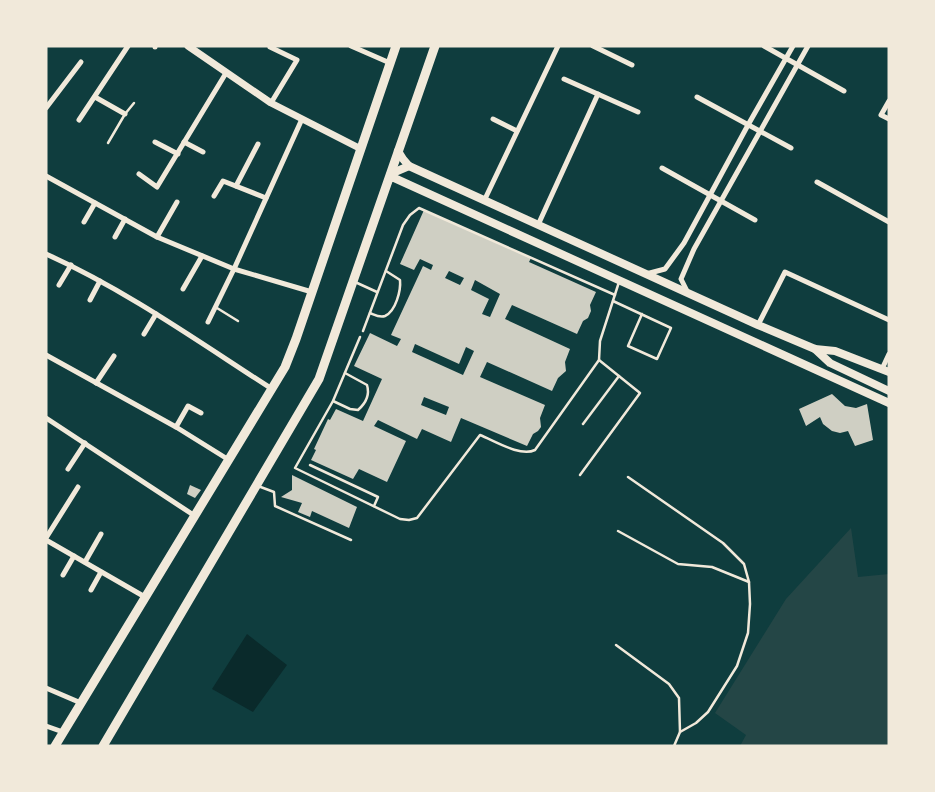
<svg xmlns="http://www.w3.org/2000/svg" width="935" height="792" font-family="Manrope,sans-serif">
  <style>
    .green { fill: #244646 }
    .water { fill: #0a2a2b }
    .building { fill: #cfcfc3; fill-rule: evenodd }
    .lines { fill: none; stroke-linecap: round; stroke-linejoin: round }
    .service { stroke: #f1e9da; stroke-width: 2.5 }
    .minor { stroke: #f1e9da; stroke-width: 5 }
    .tertiary { stroke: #f1e9da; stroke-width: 7 }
    .secondary { stroke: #f1e9da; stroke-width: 8 }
    .primary { stroke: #f1e9da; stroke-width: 9 }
  </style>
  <rect width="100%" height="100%" fill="#0f3d3e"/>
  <!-- green -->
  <path class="green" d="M851 528 858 577 889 574V746H740L746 735 715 713 786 599Z"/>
  <!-- water -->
  <path class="water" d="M247 634 287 665 253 712 212 689Z"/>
  <!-- building -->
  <g class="building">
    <path d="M424 210 531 258 529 262 596 292 590 305 591 311 588 318 583 321 577 334 512 305 505 319 570 349 565 362 566 371 558 378 552 391 487 362 480 377 545 405 540 418 541 427 538 431 533 434 527 446 461 418 451 442 422 429 417 439 378 420 374 426 406 441 387 482 359 469 353 479 311 460 316 450 314 449 328 419 330 420 336 409 363 421 382 379 354 366 370 333 397 346 401 339 391 335 423 266 431 270 433 265 420 259 414 270 400 264ZM449 271 464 278 460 285 445 278ZM475 280 500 294 490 317 482 314 489 299 471 290ZM415 344 459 364 466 347 474 351 463 375 412 352ZM424 397 449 407 446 415 421 405Z"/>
    <path d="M832 394 845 406 856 408 867 404 873 440 855 446 848 431 840 433 832 431 823 424 820 417 806 426 799 409Z"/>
    <path d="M292 475 357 507 349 528 312 511 310 517 298 512 302 503 281 497 292 490Z"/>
    <path d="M190 485 201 490 195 498 187 494Z"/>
  </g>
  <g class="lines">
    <!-- service -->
    <g class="service">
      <path d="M108 143 125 114 134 103"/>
      <path d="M355 282 377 292"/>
      <path d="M613 301 671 328 657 359 628 346 642 314"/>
      <path d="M217 308 238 321"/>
      <path d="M370 313C375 315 380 318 385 316 396 311 401 290 400 280L386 271"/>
      <path d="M363 331 403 225 410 215 419 208 615 295"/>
      <path d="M360 337 333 401 295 468 400 519 409 520 417 518 480 435C495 441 520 457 535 450L599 360 600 341 619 282"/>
      <path d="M333 401 350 409 358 410C366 403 370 395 367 385L345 373"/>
      <path d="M583 424 619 376"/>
      <path d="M310 465 378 497 374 506"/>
      <path d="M580 475 640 393 599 360"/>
      <path d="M628 477 723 543 744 564 749 582 750 604 748 633 737 666 708 712 696 723 680 732"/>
      <path d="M258 486 274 492 275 506 351 540"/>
      <path d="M618 531 678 564 712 567 749 582"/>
      <path d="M616 645 669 684 679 698 680 732 674 746"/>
    </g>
    <!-- minor -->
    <g class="minor">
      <path d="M351 46 390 63"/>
      <path d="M593 46 632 65"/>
      <path d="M764 46 844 91"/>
      <path d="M155 47V46"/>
      <path d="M270 47 297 60 271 103"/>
      <path d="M564 79 638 112"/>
      <path d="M95 97 125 114"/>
      <path d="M697 97 791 148"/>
      <path d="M889 101 881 115 889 119"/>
      <path d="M46 108 81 62"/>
      <path d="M493 119 517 131"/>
      <path d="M79 120 128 46"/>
      <path d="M155 142 178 154"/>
      <path d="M184 142 203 152"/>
      <path d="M662 168 755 220"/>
      <path d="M139 174 157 187 226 73"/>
      <path d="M46 176 157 237 234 269 312 292"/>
      <path d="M817 182 889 222"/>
      <path d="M236 186 258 144"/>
      <path d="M214 196 223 181 266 198"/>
      <path d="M484 201 558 46"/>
      <path d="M84 222 95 203"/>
      <path d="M538 225 598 94"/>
      <path d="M115 237 125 219"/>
      <path d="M157 237 177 202"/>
      <path d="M46 254C126 290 199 342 272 389"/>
      <path d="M646 274 665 269 684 243 748 125 793 46"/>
      <path d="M59 285 71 265"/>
      <path d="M183 289 202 256"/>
      <path d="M688 293 681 279 694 249 808 46"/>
      <path d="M90 300 100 281"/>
      <path d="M208 322 234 269 302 119"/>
      <path d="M758 325 785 272 889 320"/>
      <path d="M144 334 156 314"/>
      <path d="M46 355 176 427 229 460"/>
      <path d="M882 369 889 354"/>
      <path d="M96 383 114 356"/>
      <path d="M46 418 195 516"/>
      <path d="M176 427 188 406 201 413"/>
      <path d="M68 469 85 443"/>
      <path d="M46 538 78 487"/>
      <path d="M46 540 145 597"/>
      <path d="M85 562 101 534"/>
      <path d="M63 575 74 556"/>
      <path d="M91 590 101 572"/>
      <path d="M46 688 81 703"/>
      <path d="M46 726 63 732"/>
    </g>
    <!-- tertiary -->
    <path class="tertiary" d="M188 46 271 103 361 149"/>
    <!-- secondary -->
    <g class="secondary">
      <path d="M398 151 403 159 409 166 758 325 815 349 835 351 889 372"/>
      <path d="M392 177 889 403"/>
      <path d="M391 178 395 172 409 166"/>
      <path d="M815 349 830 363 889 391"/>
    </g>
    <!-- primary -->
    <g class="primary">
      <path d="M55 746 285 367 296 339 396 46"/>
      <path d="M103 746 319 379 435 46"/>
    </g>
  </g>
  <!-- border -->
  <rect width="935" height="792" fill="none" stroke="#f1e9da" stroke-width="95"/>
</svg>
